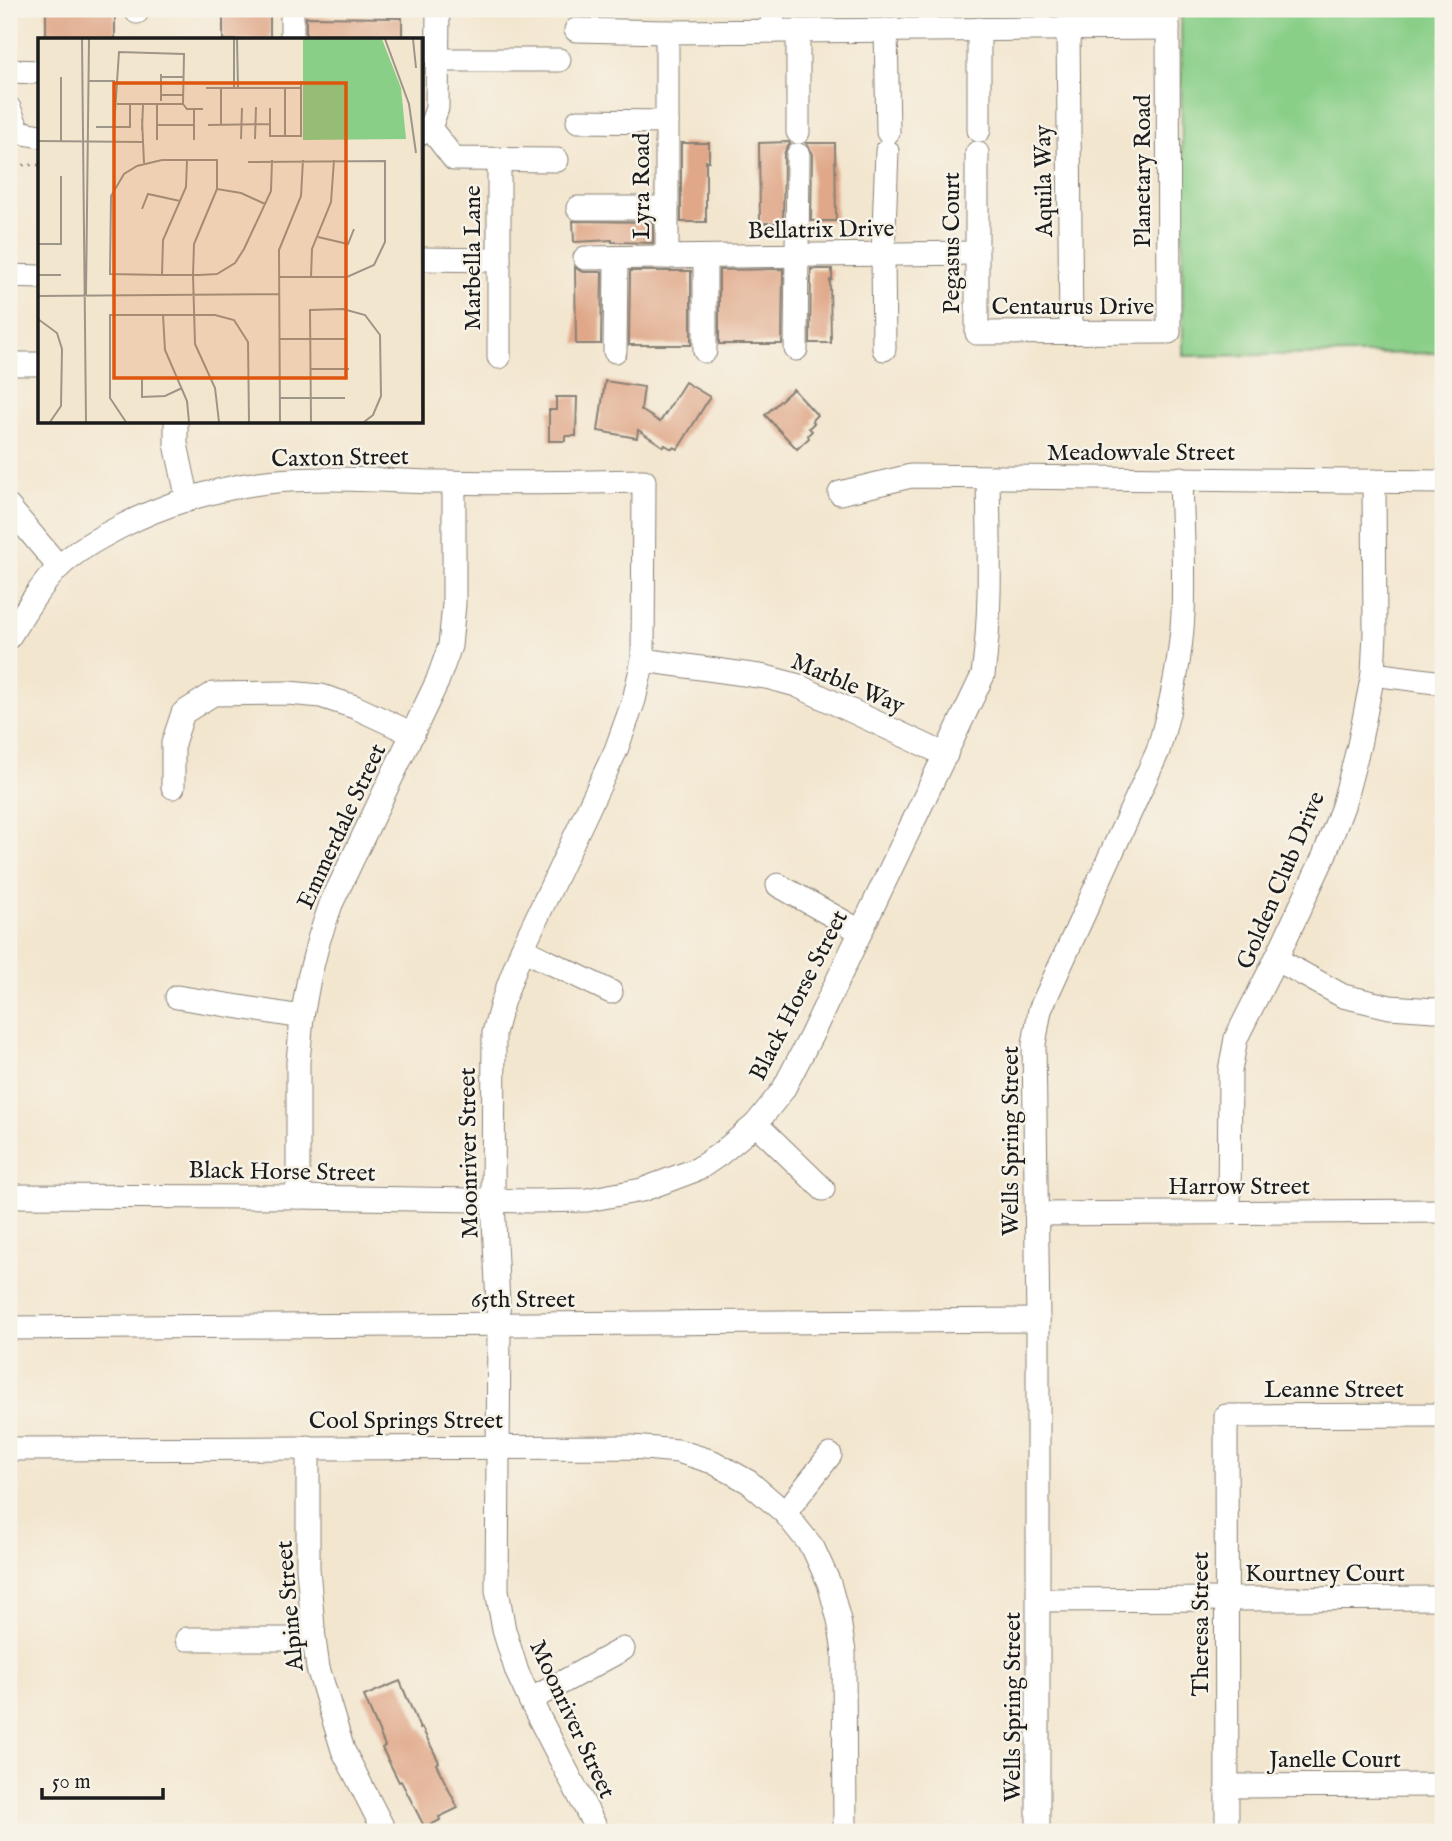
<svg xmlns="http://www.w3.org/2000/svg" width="1452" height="1841" font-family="'IM FELL English',serif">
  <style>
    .green { fill: #89cf88; stroke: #527652; stroke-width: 2 }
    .building { fill: #e0a889 }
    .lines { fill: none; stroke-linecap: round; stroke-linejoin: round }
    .minor-casing { stroke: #888176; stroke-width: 25 }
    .path { stroke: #888176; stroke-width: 2.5; stroke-dasharray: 2 5; stroke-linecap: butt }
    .minor { stroke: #fff; stroke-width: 23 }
    .labels { text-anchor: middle; stroke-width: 5; stroke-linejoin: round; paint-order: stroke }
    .street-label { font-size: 24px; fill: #1c1c1c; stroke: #f7f3e8 }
    .inset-road { fill: none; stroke: #9d9587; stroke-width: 2 }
    .view { fill: #de560d; fill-opacity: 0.15; stroke: #de560d; stroke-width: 3.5 }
    .inset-edge { fill: none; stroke: #1c1c1c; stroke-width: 3.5 }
  </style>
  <rect width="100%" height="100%" fill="#f7f3e8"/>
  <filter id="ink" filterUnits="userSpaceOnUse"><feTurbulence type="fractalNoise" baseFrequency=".0143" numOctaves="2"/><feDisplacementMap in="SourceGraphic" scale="14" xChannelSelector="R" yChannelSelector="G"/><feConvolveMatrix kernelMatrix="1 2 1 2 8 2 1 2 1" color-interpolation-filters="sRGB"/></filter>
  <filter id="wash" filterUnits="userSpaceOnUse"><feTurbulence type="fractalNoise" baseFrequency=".00686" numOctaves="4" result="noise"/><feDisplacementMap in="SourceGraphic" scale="28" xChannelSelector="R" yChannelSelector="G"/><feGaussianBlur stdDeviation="1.57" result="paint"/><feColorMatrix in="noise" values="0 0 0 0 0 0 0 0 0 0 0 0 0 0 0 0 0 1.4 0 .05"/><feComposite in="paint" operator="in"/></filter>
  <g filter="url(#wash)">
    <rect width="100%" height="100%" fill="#f3e6cf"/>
    <!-- green -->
    <path class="green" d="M1181 9H1443V353L1183 356Z"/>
    <g id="blocks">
      <!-- building -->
      <g class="building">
        <rect x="46" y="9" width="69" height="31"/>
        <rect x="223" y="13" width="47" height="27"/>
        <path d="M306 17 402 18V40H306Z"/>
        <path d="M789 142 790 144 786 149 784 155 783 223H760L759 143Z"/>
        <path d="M681 143H709V161H706V222H681Z"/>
        <path d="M806 143H835L836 221H811L812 155 810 149Z"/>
        <path d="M573 221 653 222V243L612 242V240L574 242Z"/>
        <path d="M575 267 579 270 584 272H602L601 344H576Z"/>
        <path d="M783 269 782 344H719V270Z"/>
        <path d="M811 269H832V280H830L831 343H810Z"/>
        <path d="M630 271H691V345H629Z"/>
        <path d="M605 381 644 387 641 410 660 422 685 382 710 397 678 449 674 447 672 449 665 445 664 447 638 430 637 438 598 431Z"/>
        <path d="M793 389 817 415 812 420 814 423 809 428 812 431 808 435 809 438 797 449 765 415Z"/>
        <path d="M556 397H577L576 436H565V441H549V410H556Z"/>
        <path d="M400 1681 420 1729 422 1728 439 1762 436 1764 458 1808 439 1817 440 1820 425 1828 401 1781 399 1782 382 1748 385 1746 364 1696Z"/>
      </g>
    </g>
  </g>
  <g filter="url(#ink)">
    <use href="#blocks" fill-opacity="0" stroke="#888176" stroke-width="2"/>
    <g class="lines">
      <!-- minor casing -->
      <g class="minor-casing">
        <g id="minor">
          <path d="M137 9V12"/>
          <path d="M292 9V40"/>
          <path d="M772 9 773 31"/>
          <path d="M979 29V130"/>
          <path d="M1068 29 1071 332"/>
          <path d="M576 30 667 32 1168 28"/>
          <path d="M886 30 888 132"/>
          <path d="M798 31V132"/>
          <path d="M667 32V257"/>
          <path d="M438 60H559"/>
          <path d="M9 71 40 72"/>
          <path d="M9 108 19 132"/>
          <path d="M578 121 667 122"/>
          <path d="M430 128 454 159 557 160"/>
          <path d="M19 132 40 136"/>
          <path d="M422 133 430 128 437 108 438 9"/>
          <path d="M977 153V333L1169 332 1168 9"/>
          <path d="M499 159V357"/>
          <path d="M578 208H667"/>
          <path d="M585 258 976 253"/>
          <path d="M422 259 499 260"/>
          <path d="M9 276 40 277"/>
          <path d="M796 349 798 155"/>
          <path d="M884 349 883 254 887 151"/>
          <path d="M615 351 616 258"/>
          <path d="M705 351V257"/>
          <path d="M9 364H40"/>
          <path d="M176 422V444L188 500"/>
          <path d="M840 493 911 476 1443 482"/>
          <path d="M9 507 59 567"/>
          <path d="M9 637C24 613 38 589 58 568 75 551 99 538 120 527 164 504 217 488 267 482 323 476 384 481 442 482 509 484 577 482 644 481L643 660 634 700 616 750 522 949 502 1003 494 1033 493 1200 499 1325 497 1590 504 1630 517 1672 530 1700 598 1832"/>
          <path d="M643 660 766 677 796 685 946 755"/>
          <path d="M1373 674 1443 683"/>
          <path d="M173 787V743L183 713 213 694 288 693 321 696 355 707 413 734"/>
          <path d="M778 885 860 931"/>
          <path d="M522 949 611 992"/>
          <path d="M1276 959 1343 996 1390 1007 1434 1010 1443 1009"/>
          <path d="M177 997 302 1017"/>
          <path d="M756 1124 823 1189"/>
          <path d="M9 1196 298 1197 532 1201 587 1200 642 1190 698 1169 720 1154 756 1124 783 1090 811 1036 983 675C992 610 989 544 988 478"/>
          <path d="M298 1197V1062L302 1017 309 978 319 939 331 904 437 682 450 646 454 604V483"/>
          <path d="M1229 1212 1230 1071 1236 1038 1276 959 1324 856 1343 806 1359 745 1373 674 1375 633 1374 481"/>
          <path d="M1036 1214 1443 1211"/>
          <path d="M9 1328 1038 1320"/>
          <path d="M308 1447V1568L314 1639 318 1668 343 1750 385 1832"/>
          <path d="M9 1449 633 1447 678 1451 713 1462 749 1482 785 1513 813 1548 829 1583 839 1620 844 1652 845 1832"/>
          <path d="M785 1513 830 1455"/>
          <path d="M1039 1600 1443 1598"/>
          <path d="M187 1639H314"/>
          <path d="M530 1700 623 1649"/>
          <path d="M1227 1786 1443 1785"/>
          <path d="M1038 1832V1320L1034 1044 1040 1010 1158 751C1171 706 1181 660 1183 613 1185 568 1182 523 1181 478"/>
          <path d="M1227 1832 1226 1416 1443 1415"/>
        </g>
      </g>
      <!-- path -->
      <path class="path" d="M9 165H40"/>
      <!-- minor -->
      <use href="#minor" class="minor"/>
    </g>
  </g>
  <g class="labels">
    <!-- street labels -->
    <g class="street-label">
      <text transform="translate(1142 171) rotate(-90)" y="8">Planetary Road</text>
      <text transform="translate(1043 181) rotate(-91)" y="8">Aquila Way</text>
      <text transform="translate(641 186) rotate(-90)" y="8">Lyra Road</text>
      <text transform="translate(821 229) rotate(-1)" y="8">Bellatrix Drive</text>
      <text transform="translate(951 243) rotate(-90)" y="8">Pegasus Court</text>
      <text transform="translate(472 258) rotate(-90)" y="8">Marbella Lane</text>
      <text x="1073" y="314">Centaurus Drive</text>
      <text x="1141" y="460">Meadowvale Street</text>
      <text transform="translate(340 457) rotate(-1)" y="8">Caxton Street</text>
      <text transform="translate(848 683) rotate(23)" y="8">Marble Way</text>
      <text transform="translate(341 826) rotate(-65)" y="8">Emmerdale Street</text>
      <text transform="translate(1280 880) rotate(-67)" y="8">Golden Club Drive</text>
      <text transform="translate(798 995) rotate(-63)" y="8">Black Horse Street</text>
      <text transform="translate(1010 1141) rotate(-90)" y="8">Wells Spring Street</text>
      <text transform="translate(468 1153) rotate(-91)" y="8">Moonriver Street</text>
      <text transform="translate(282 1171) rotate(1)" y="8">Black Horse Street</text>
      <text x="1239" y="1194">Harrow Street</text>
      <text x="523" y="1307">65th Street</text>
      <text x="1334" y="1397">Leanne Street</text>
      <text x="406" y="1428">Cool Springs Street</text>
      <text x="1325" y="1581">Kourtney Court</text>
      <text transform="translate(289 1606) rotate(-95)" y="8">Alpine Street</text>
      <text transform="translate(1200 1624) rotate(-90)" y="8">Theresa Street</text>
      <text transform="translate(1012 1707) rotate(-90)" y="8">Wells Spring Street</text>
      <text transform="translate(573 1719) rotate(65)" y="8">Moonriver Street</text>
      <text x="1335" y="1767">Janelle Court</text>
    </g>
  </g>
  <!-- overview -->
  <g transform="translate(38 38)">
    <rect width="385" height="385" fill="#f3e6cf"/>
    <path d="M265 1H344L363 50 368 101 265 102Z" fill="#89cf88"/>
    <path class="inset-road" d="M44 1 48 384M196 1V50M199 1 200 50M347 1 371 66 378 115M375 1 378 30M383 1 384 384M123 36V63M23 39V103M123 39H146M51 43H77M168 50H263M183 50V86M247 50V98M123 57H146M79 66H145M145 66 149 71H165M119 67V102M232 70V98H263V43M156 71V102M104 81 106 125M119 87H156M170 87 232 86M58 89H92V67M76 89 81 14 146 16 145 66M104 92 105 67M203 101 204 70M217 101 218 69M0 103 104 104M210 124 347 123V204L336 227 309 239H242M179 151 203 155 227 166M104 171 110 156 142 163M280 199 310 206 316 191M0 206H23V138M0 237H23M124 237 125 202 148 149 149 122M273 239 274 211 293 164 296 122M0 258 242 256M48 258 51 1M125 277 127 312 149 363 151 384M0 281 19 295 24 311 23 368 12 384M242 301H308M272 331H311M104 339V359L127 358 144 350M242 360H307M88 384 72 360V277H177L196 282 210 304 211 384M181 384 177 350 157 306 155 237 156 206 179 151V122H124L99 128 86 136 73 158 72 236 124 237H161L179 236 197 225 206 211 233 153 234 122M242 384 241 212 263 158 265 122M273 384 272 272 305 271 327 277 342 297 343 358 335 377 326 384"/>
    <path class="view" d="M76 45H308V340H76Z"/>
    <rect width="385" height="385" class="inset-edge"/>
  </g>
  <!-- margin -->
  <rect width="1452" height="1841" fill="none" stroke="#f7f3e8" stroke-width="35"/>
  <!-- scale -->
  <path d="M42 1788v10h121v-10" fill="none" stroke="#1c1c1c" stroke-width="3.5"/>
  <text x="52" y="1788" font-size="21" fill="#1c1c1c" stroke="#f7f3e8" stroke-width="5" paint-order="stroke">50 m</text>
</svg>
